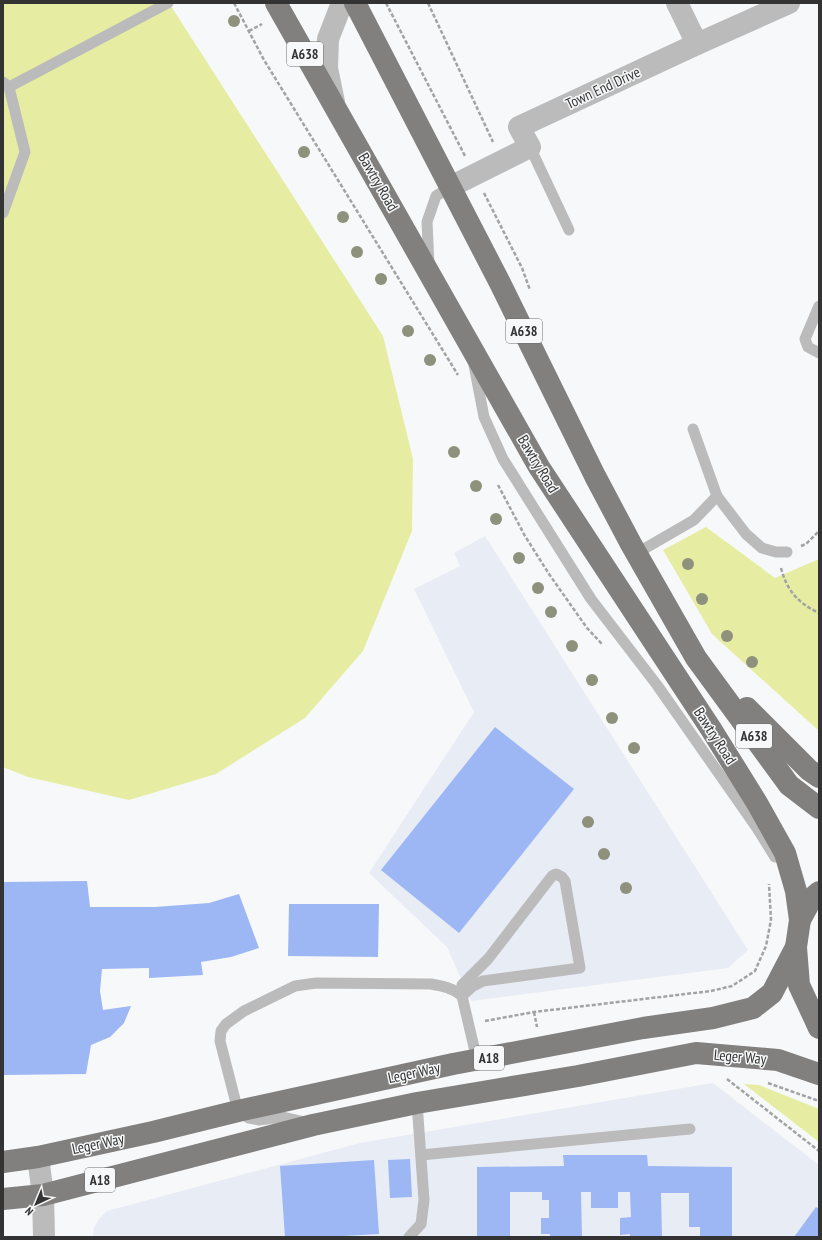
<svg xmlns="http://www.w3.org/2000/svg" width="822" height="1240" font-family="'PT Sans Narrow',sans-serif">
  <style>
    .built { fill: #e8ecf5 }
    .green { fill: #e6eda3 }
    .building { fill: #9db6f4 }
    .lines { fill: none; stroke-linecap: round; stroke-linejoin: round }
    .path { stroke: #a2a3a4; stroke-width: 2.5; stroke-dasharray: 4 2; stroke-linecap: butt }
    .service { stroke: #bcbbbb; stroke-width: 11 }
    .minor { stroke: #bcbbbb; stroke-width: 22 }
    .tertiary { stroke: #bcbbbb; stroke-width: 22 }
    .trunk { stroke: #81807f; stroke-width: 22 }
    .tree { fill: #8e917c }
    .labels { text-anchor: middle; stroke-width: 3; stroke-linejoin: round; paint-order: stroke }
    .shield { fill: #f7f8f9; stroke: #6e6e6e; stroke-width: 1 }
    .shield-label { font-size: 14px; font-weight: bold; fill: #333 }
    .street-label { font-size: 15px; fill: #333; stroke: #f7f8f9 }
  </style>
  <rect width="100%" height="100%" fill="#f7f8f9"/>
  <!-- built -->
  <g class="built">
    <path d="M485 536 748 950 728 968 471 1001 447 947 369 873 474 712 414 589 460 566 454 553Z"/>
    <path d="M713 1083 819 1165V1237H93L94 1228 98 1220 107 1211 360 1143Z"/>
  </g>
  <!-- green -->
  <g class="green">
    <path d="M3 3H169L383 336 413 459 412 531 363 651 305 718 216 774 129 800 28 777 3 767Z"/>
    <path d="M706 527 775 578 819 559V731L712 634 663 550Z"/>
    <path d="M744 1084 759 1085 819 1109V1142Z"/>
  </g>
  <!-- building -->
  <g class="building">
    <path d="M495 727 574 789 459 933 381 870Z"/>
    <path d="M87 881 90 907H155L209 903 239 894 259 948 231 957 201 962 203 975 149 978V968L102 969 100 991 103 1010 131 1006 124 1023 110 1037 91 1045 86 1074 3 1075V882Z"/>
    <path d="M289 904H379L378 957 288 956Z"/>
    <path d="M563 1155H647L648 1166 732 1167V1237H700V1227H689V1193H661L662 1237H630V1234L620 1235V1218L631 1217 630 1192H618V1208H591V1192H581L582 1237H550V1234H541V1218H549V1200H542V1192H510V1237H477V1167L564 1166Z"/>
    <path d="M410 1159 412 1197 390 1198 388 1160Z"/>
    <path d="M374 1160 379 1234 326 1237H285L280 1166Z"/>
    <path d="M816 1207 819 1209V1237H794Z"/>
  </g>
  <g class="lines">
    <!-- path -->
    <g class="path">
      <path d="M234 3 264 60 458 375"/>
      <path d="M386 3 465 156"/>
      <path d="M428 3 493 142"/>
      <path d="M249 31 262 24"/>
      <path d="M484 193 522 268 530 290"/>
      <path d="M498 485 525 536 549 574 587 628 602 644"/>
      <path d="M801 546 806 544 819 531"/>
      <path d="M781 568C787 591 798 603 819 613"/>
      <path d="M534 1012 537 1027"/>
      <path d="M485 1021 534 1012 711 991 732 986 755 971 766 946 771 920 769 884"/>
      <path d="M727 1079 819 1151"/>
      <path d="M768 1083 819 1101"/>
    </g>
    <!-- service -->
    <g class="service">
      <path d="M3 82 9 87 168 3"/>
      <path d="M530 147 569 230"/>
      <path d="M3 213 25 152 9 87"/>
      <path d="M429 265 427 222 436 196 450 187"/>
      <path d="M819 306 805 339 808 347 819 353"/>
      <path d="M474 365 484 417 503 459 591 599 657 685 757 828 775 857"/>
      <path d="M693 429 717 496 746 534 762 548 776 552H787"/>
      <path d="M637 553 694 520 717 496"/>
      <path d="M462 996 473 986 483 981 580 968 565 881 562 877 556 874 552 876 488 959 462 985V996L477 1060"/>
      <path d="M305 1122 283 1117 259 1120 249 1118 238 1111 220 1041 221 1031 226 1024 244 1011 295 986 316 983 431 984C443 986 453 988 462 996"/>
      <path d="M421 1155 690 1129"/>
      <path d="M409 1237 421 1224 424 1200 417 1103"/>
    </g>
    <!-- minor -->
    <g class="minor">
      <path d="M677 3 697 44"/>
      <path d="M334 102 327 68 328 39 342 3"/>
      <path d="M450 187 530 147 519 127 697 44 789 3"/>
    </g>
    <!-- tertiary -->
    <path class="tertiary" d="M38 1157 43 1195 44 1237"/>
    <!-- trunk -->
    <g class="trunk">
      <path d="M276 3 539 467 711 729 757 803 785 853 796 891 800 920"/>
      <path d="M355 3 500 283 595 476 631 544 696 658 789 785 819 808"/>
      <path d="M747 708 809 770 819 777"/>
      <path d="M819 892 812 898 800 920 796 947 799 985 819 1028"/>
      <path d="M3 1162 38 1157 153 1132 238 1111 453 1064 643 1028 713 1018 753 1008 772 993 796 947"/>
      <path d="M3 1199 43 1195 313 1125 417 1103 578 1076 696 1053 778 1060 819 1074"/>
    </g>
  </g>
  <!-- trees -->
  <g class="tree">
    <circle cx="234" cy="21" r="6"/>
    <circle cx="304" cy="152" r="6"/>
    <circle cx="343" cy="217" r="6"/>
    <circle cx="357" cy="252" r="6"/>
    <circle cx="381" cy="279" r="6"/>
    <circle cx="408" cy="331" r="6"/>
    <circle cx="430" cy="360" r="6"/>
    <circle cx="454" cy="452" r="6"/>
    <circle cx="476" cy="486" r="6"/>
    <circle cx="496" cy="519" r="6"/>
    <circle cx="519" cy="558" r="6"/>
    <circle cx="688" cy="564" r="6"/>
    <circle cx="538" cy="588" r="6"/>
    <circle cx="702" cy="599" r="6"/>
    <circle cx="551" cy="612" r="6"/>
    <circle cx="727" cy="636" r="6"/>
    <circle cx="572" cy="646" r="6"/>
    <circle cx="752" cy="662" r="6"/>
    <circle cx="592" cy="680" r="6"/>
    <circle cx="612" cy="718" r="6"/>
    <circle cx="634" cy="748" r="6"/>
    <circle cx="588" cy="822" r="6"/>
    <circle cx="604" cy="854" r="6"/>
    <circle cx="626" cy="888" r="6"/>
  </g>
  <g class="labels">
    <!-- shield labels -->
    <g class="shield">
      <rect x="287" y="42" width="36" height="24" rx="3"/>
      <rect x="506" y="319" width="36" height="24" rx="3"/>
      <rect x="736" y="724" width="36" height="24" rx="3"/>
      <rect x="474" y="1046" width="30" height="24" rx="3"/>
      <rect x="85" y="1168" width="30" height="24" rx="3"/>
    </g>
    <g class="shield-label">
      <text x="305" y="59">A638</text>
      <text x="524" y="336">A638</text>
      <text x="754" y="741">A638</text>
      <text x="489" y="1063">A18</text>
      <text x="100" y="1185">A18</text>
    </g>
    <!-- street labels -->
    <g class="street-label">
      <text transform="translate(603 88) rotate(-25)" y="5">Town End Drive</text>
      <text transform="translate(378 182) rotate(60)" y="5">Bawtry Road</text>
      <text transform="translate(538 464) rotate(59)" y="5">Bawtry Road</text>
      <text transform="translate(715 736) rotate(57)" y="5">Bawtry Road</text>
      <text transform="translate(740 1057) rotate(5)" y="5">Leger Way</text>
      <text transform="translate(414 1073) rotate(-12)" y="5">Leger Way</text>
      <text transform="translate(98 1144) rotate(-12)" y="5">Leger Way</text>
    </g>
  </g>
  <!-- border -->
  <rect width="822" height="1240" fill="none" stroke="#333333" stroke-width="8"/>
  <!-- north arrow -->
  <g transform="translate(36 1204) rotate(224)" stroke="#f7f8f9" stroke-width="3" paint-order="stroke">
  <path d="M0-3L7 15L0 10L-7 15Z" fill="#333333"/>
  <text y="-6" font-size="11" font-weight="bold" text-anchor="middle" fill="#333333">N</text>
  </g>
</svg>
